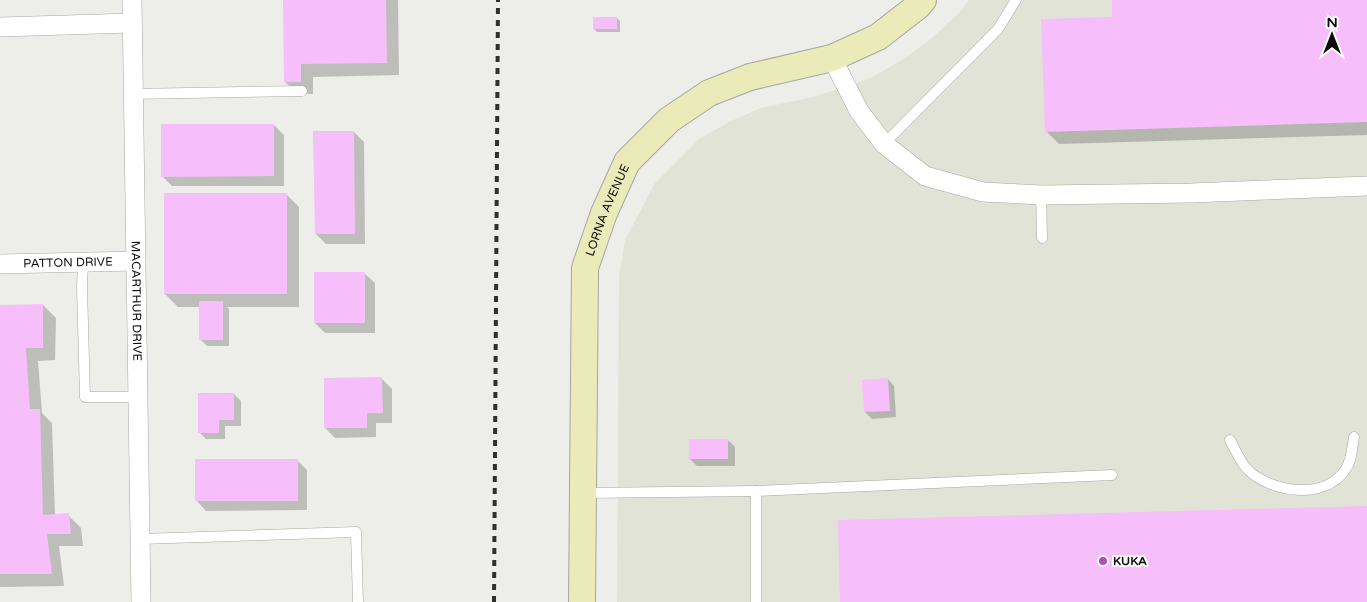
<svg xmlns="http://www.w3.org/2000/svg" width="1367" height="602" font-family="'Varela Round',sans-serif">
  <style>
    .built { fill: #e2e3d7 }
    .shadow { fill: #0003 }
    .building { fill: #f6befa }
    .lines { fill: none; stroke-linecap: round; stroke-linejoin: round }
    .lane-casing { stroke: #a6a6a2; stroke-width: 11 }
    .street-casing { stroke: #a6a6a2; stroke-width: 20 }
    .secondary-casing { stroke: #a6a6a2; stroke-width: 28 }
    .lane { stroke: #fff; stroke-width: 10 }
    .street { stroke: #fff; stroke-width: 19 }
    .secondary { stroke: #eaebb9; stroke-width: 26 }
    .rail { stroke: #30302e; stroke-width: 4; stroke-dasharray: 6 6; stroke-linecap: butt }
    .poi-dot { fill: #af50b8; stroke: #fff; stroke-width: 2 }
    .labels { text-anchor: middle; stroke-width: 4; stroke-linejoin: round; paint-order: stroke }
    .street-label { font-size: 12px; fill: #0d0d0b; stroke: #fff }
    .poi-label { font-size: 12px; font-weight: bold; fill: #0d0d0b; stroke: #fff; text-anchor: start }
  </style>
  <rect width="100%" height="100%" fill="#edeee9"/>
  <!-- built -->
  <path class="built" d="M969 0H1367V602H617L619 276 625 240 655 183 699 139 729 122 761 108 817 96 871 78 905 58 932 38 959 13Z"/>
  <!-- shadow -->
  <g class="shadow">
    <path d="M284 0H398L399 75 313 77V94H298L285 82Z"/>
    <path d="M1113 0H1367V135L1059 144 1046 131 1113 18Z"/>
    <path d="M617 18 620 21V32H597L594 29Z"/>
    <path d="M274 125 284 135V186H172L162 176Z"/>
    <path d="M354 132 364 142 365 244H326L316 234Z"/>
    <path d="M286 194 299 207V307H227L229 309V346H207L200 339V307H178L165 294Z"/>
    <path d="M364 273 375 283V333H325L315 323Z"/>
    <path d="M43 305 56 318 55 360 38 361 42 413 52 423 55 516 68 515 81 528 83 546H59L64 586 0 587V306Z"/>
    <path d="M382 379 392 389V423H376V437L335 438 325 428Z"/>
    <path d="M888 379 894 386 896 417 872 419 865 412Z"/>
    <path d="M234 394 241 401V426H225V439H206L199 432Z"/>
    <path d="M728 440 735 447V466H697L690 459Z"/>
    <path d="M297 460 307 470V510L206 511 196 500Z"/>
  </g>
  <!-- building -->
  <g class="building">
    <path d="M283 0H386L387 63 301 64V82H284Z"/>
    <path d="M1112 0H1367V122L1045 132 1041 19 1112 17Z"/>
    <rect x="593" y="17" width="24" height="12"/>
    <path d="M161 124H274V176L161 177Z"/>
    <path d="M313 131H354L355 234H315Z"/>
    <rect x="164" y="193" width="123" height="101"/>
    <rect x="314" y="272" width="51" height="51"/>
    <rect x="199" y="301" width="24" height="39"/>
    <path d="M43 304V348H26L30 409H40L43 515 69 513 71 534H47L52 574H0V305Z"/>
    <path d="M382 377 383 413H367V428H324V378Z"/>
    <path d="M888 378 890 411 864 412 862 380Z"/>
    <path d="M198 393H234V420H219V433H198Z"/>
    <rect x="689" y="439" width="39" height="20"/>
    <rect x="195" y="459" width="103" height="42"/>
    <path d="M1367 506V602H840L838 520Z"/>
  </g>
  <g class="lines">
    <!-- lane casing -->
    <g class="lane-casing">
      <g id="lane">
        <path d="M133 94 302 91"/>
        <path d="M884 144 998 29 1016 0"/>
        <path d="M1041 195 1042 238"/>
        <path d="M83 262 82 287 85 397H138"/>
        <path d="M1230 440C1235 449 1240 462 1248 470 1271 492 1324 501 1345 470 1352 461 1352 448 1354 437"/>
        <path d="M584 493 756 491"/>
        <path d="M140 539 356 532 358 602"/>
        <path d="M756 602V491L1112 475"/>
      </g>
    </g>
    <!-- street casing -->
    <g class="street-casing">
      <g id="street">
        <path id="s1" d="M132 0 141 602"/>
        <path d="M0 27 132 23"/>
        <path d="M832 58 859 111 884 144 925 176 983 192 1041 195 1191 193 1367 186"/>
        <path id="s2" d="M0 264 136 261"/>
      </g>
    </g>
    <!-- secondary casing -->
    <g class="secondary-casing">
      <g id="secondary">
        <path id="s3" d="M582 602 585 268 604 213 627 162 669 120 709 93 750 77 832 58 878 37 918 6 923 0"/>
      </g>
    </g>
    <!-- lane -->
    <use href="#lane" class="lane"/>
    <!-- street -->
    <use href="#street" class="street"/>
    <!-- secondary -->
    <use href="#secondary" class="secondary"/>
    <!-- rail -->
    <path class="rail" d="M494 602 498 0"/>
  </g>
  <!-- markers -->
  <circle class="poi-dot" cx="1103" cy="561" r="5"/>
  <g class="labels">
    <!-- street labels -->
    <g class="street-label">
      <text dy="4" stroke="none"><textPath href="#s3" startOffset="396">LORNA AVENUE</textPath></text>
      <text dy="4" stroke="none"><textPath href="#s2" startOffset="68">PATTON DRIVE</textPath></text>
      <text dy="4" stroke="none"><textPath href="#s1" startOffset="301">MACARTHUR DRIVE</textPath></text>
    </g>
    <!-- poi labels -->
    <g class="poi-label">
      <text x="1113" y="565">KUKA</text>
    </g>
  </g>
  <!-- north arrow -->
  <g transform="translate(1332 35)" stroke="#ffffff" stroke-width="4" paint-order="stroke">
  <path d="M0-4L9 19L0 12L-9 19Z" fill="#0d0d0b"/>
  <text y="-8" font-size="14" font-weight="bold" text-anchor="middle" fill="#0d0d0b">N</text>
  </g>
</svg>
